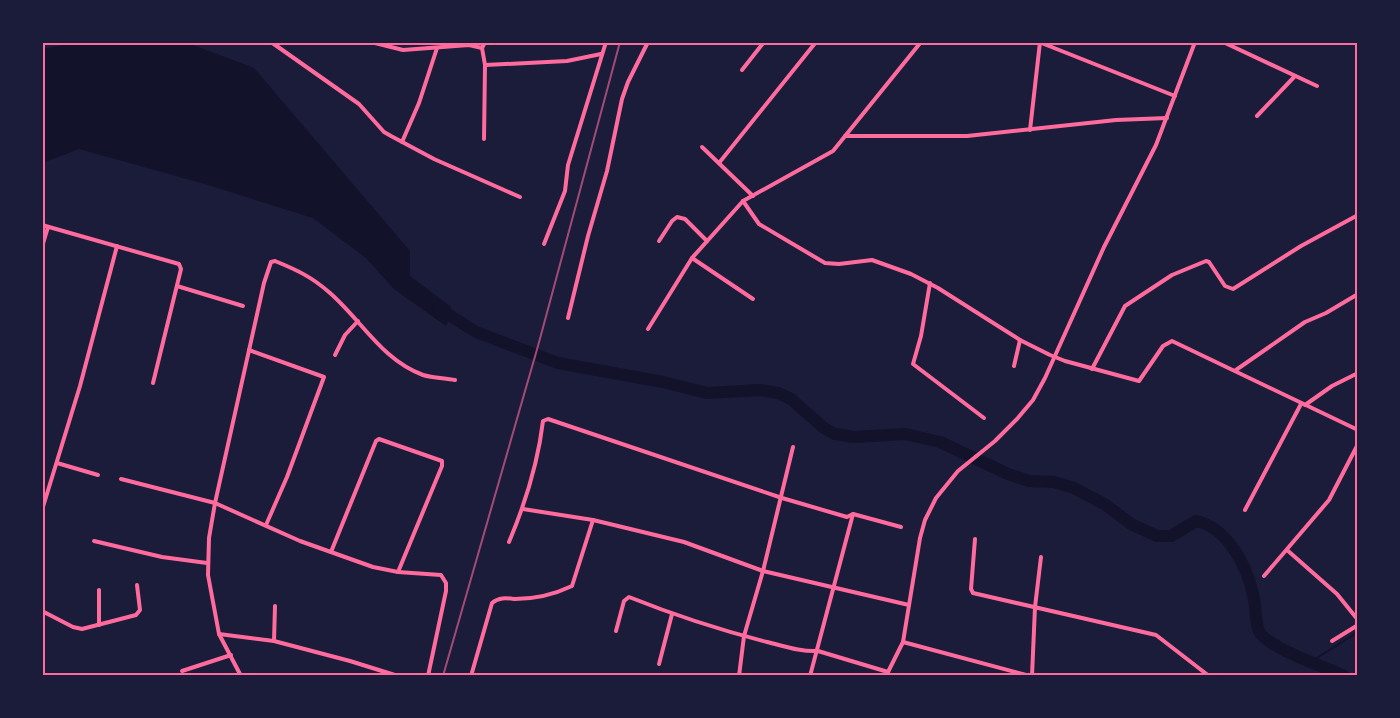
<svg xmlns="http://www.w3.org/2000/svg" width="1400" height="718" font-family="'Roboto Serif',serif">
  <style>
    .water { fill: #12122b }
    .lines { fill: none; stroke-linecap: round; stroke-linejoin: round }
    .stream { stroke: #12122b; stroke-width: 2 }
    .river { stroke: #12122b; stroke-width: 12 }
    .minor { stroke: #ff6b9d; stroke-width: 4 }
    .rail { stroke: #a44b75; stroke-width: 2 }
    .neatline { fill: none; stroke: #ff6b9d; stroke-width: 2 }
  </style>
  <rect width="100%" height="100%" fill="#1b1b3a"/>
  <!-- water -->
  <path class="water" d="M80 42H185L254 68 410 251V276L451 307 450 317 446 326 394 289 366 258 313 218 205 184 79 149 42 163V49Z"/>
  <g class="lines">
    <!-- stream -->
    <path class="stream" d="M1312 661 1358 632"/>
    <!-- river -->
    <path class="river" d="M438 308 476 332 558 363 663 382 707 393 760 390 778 393 791 399 824 428 835 434 854 437 905 434 940 442 1008 474 1029 481 1054 482 1074 488 1106 505 1131 524 1157 536H1171L1196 521C1229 528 1248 568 1254 599 1256 609 1255 622 1259 631 1267 648 1326 667 1344 676"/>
    <!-- minor -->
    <g class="minor">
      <path d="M271 42 359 104 384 132 391 136 434 159 520 197"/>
      <path d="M371 42 403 50 469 45 482 48 485 65 484 139"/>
      <path d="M1039 42 1175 96"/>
      <path d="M1223 42 1317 86"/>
      <path d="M482 48 485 42"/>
      <path d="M485 65 567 61 601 54"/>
      <path d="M742 70 764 42"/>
      <path d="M1257 116 1295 76"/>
      <path d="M1030 130 1040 42"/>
      <path d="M845 136H967L1116 120 1167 118"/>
      <path d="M402 142 419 103 437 48"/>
      <path d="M702 147 753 196"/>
      <path d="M719 163 816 42"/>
      <path d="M743 201 759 224 825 263 839 264 872 260 911 274 938 288 1020 340 1050 355 1065 361 1139 381 1163 346 1172 341 1358 430"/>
      <path d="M42 225 179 264 181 269 153 383"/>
      <path d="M659 241 672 221 677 217 685 219 707 241"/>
      <path d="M544 244 565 191 568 165 606 42"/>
      <path d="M42 247 48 227"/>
      <path d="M692 258 753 299"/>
      <path d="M930 283 921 336 913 364 984 418"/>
      <path d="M177 286 243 306"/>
      <path d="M568 318 588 236 607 171 622 99 628 82 648 42"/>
      <path d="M648 329 692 258 743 201 833 151 921 42"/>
      <path d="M249 350 324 377 287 477 266 525"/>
      <path d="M335 355 345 335 358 321"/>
      <path d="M1014 366 1020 340"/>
      <path d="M1092 369 1125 306 1172 275 1206 261 1209 262 1225 286 1233 289 1301 246 1358 215"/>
      <path d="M1236 370 1305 322 1326 313 1358 294"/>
      <path d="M1305 405 1332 386 1358 373"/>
      <path d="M57 463 98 475"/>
      <path d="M121 479 215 503 300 541 373 567 398 572 441 575 446 583V591L428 676"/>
      <path d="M523 509 593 520 618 526 684 542 763 571 909 605"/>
      <path d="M42 510 80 386 117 246"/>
      <path d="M1245 510 1301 404"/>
      <path d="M975 539 971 589 973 593 1156 635 1209 676"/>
      <path d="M94 541 162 557 207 563"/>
      <path d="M509 542C525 504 538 463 543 421L548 419 782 498 847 517 853 514 901 527"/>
      <path d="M1287 550 1337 594 1358 620"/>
      <path d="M331 552 376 441 379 439 442 461V466L398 572"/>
      <path d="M1264 576 1329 500 1358 444"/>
      <path d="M99 590V625"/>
      <path d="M42 611 73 627 82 629 136 615 140 610 137 585"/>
      <path d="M616 631 624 601 629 597C674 615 720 630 767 642 784 646 800 652 818 651L888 672"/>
      <path d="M219 634 274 641 350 661 398 676"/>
      <path d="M274 641 275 606"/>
      <path d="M1332 641 1358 625"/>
      <path d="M903 642 1030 676"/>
      <path d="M659 664 672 614"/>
      <path d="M182 671 231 655"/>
      <path d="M241 676 219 634 208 575 209 538 215 503 264 283 271 262 275 261C297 270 312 277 330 293 362 321 382 360 423 375 433 378 445 378 455 380"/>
      <path d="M471 676 492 603C499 597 506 598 515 599 536 599 553 595 572 586L593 520"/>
      <path d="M739 676 744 636 763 571 793 447"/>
      <path d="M810 676 853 514"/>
      <path d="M886 676 903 642 920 538 925 520 936 498 958 471 995 441 1017 419 1033 400 1045 378 1104 247 1156 145 1195 42"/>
      <path d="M1032 676 1035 607 1041 557"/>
    </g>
    <!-- rail -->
    <path class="rail" d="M443 676 538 346 620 42"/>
  </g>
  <!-- border -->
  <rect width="1400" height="718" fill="none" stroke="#1b1b3a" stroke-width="87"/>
  <rect x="44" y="44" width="1312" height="630" class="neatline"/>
</svg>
